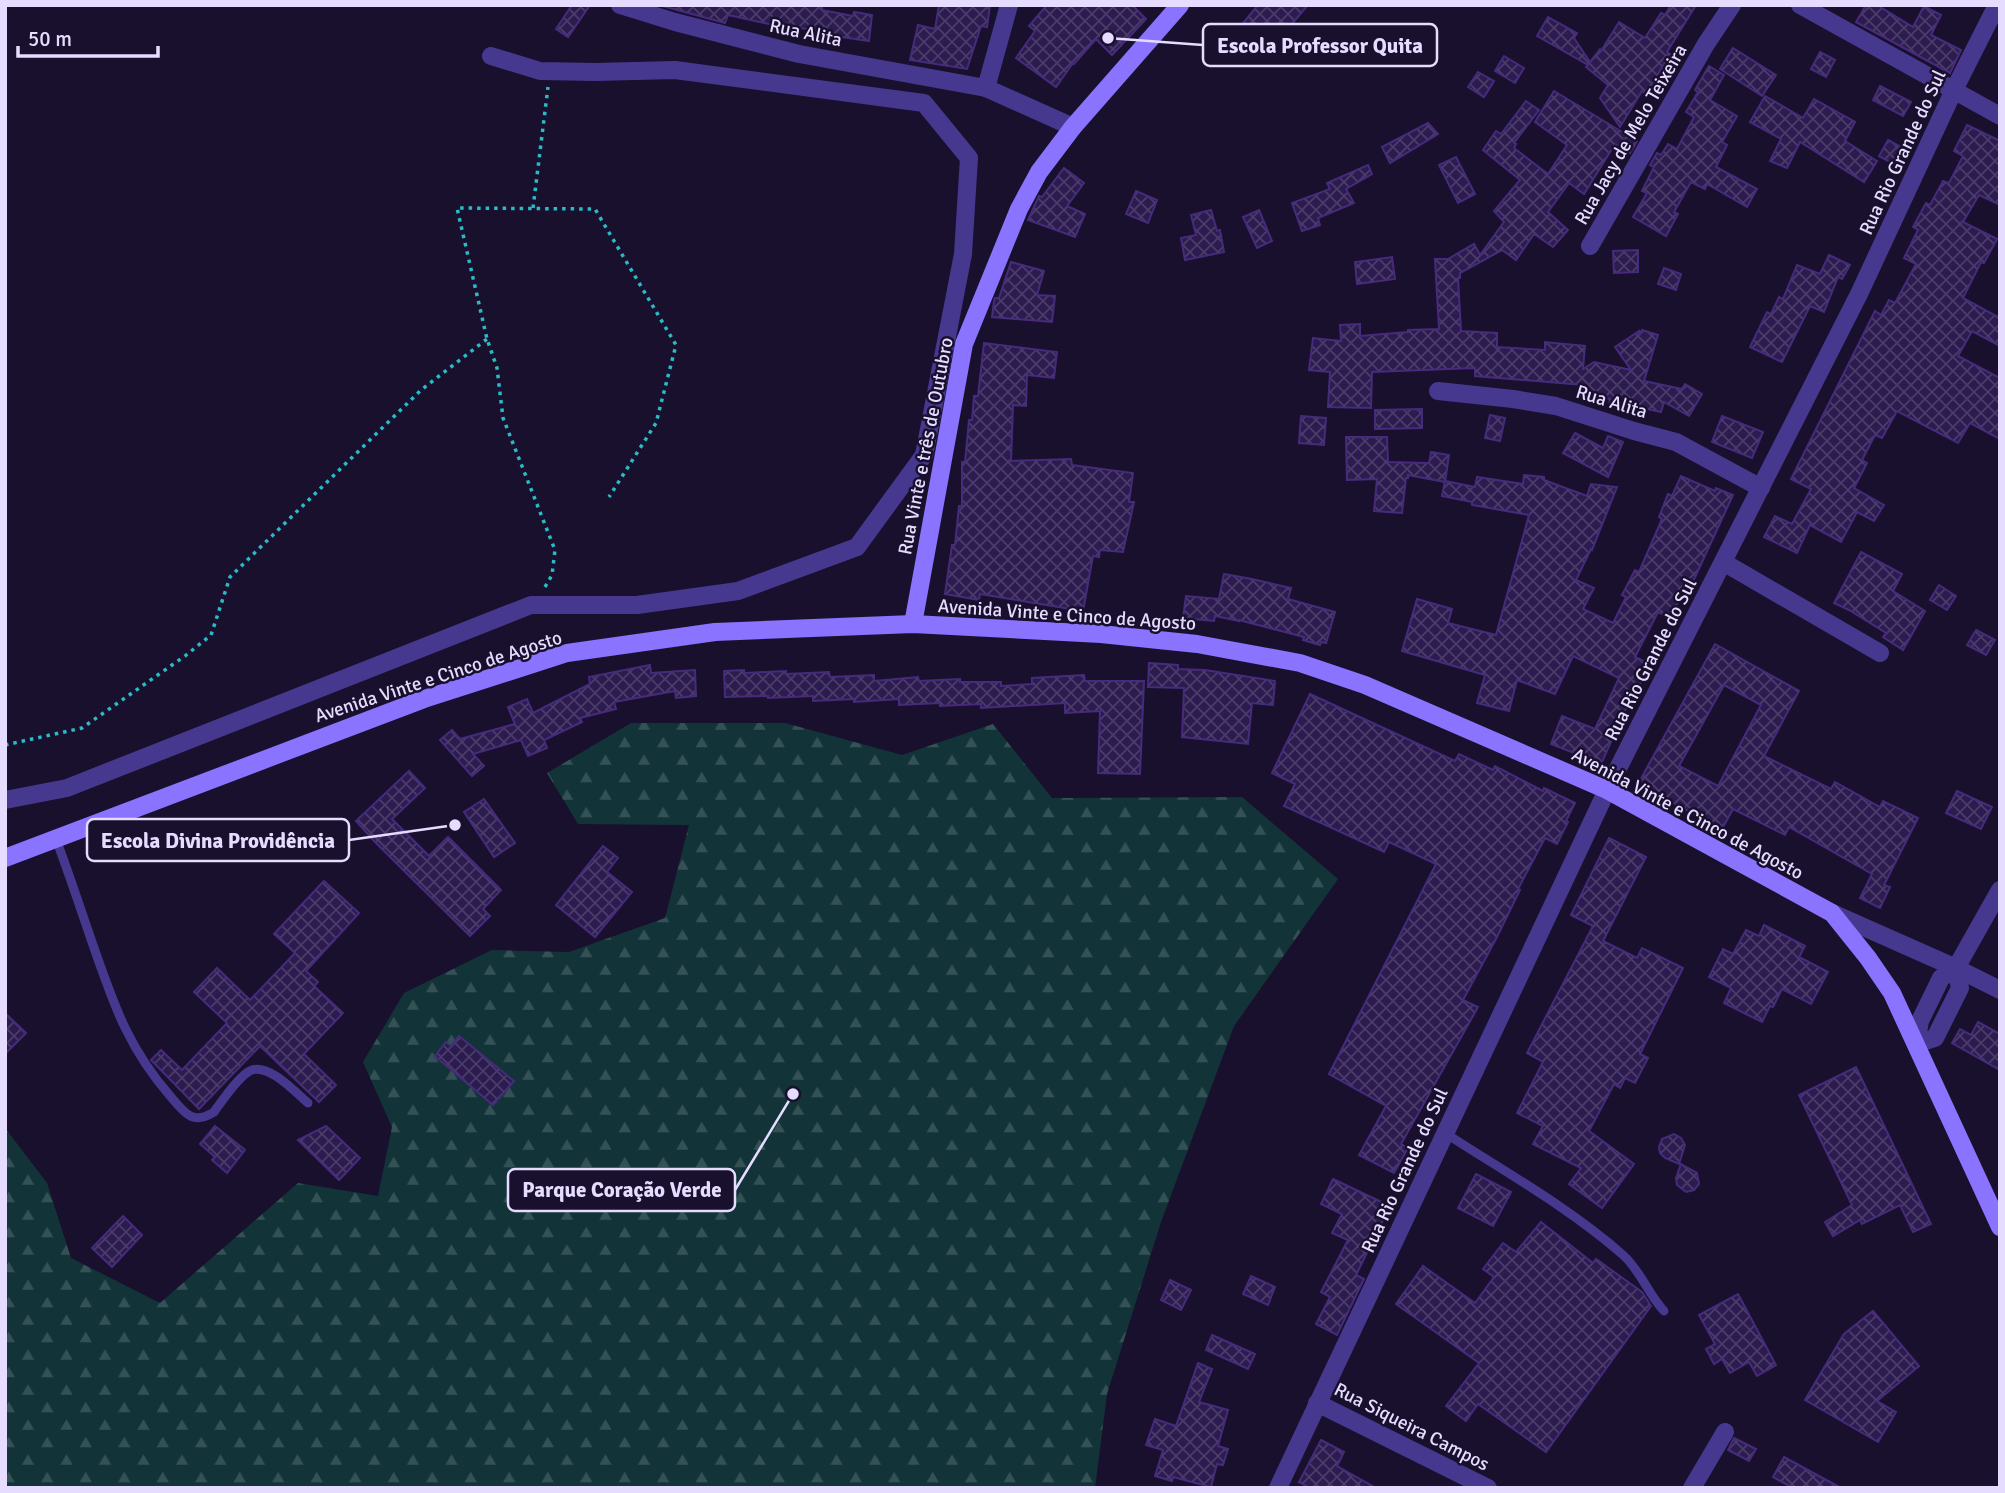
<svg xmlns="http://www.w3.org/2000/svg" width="2005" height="1493" font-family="Signika,sans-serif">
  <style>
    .forest { fill: url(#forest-firs) }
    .building { fill: url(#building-cross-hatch); stroke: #462b7d; stroke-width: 2; fill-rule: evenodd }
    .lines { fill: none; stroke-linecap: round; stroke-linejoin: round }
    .path { stroke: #29bbc6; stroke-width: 3.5; stroke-dasharray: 3.5 5; stroke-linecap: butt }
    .lane { stroke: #47388f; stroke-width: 9 }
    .street { stroke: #47388f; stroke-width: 18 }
    .secondary { stroke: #8973ff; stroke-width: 18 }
    .labels { text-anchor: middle; stroke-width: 5; stroke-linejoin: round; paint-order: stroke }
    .street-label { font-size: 19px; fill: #e5dcff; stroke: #19102d }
    .leader { fill: none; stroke: #e5dcff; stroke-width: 2.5 }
    .callout-dot { fill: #e5dcff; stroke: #19102d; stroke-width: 2.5 }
    .callout { fill: #19102d; stroke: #e5dcff; stroke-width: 2.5 }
    .callout-label { font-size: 21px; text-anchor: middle; font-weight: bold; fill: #e5dcff }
  </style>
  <defs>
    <pattern id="forest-firs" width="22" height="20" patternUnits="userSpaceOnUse" patternTransform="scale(1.75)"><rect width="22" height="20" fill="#123438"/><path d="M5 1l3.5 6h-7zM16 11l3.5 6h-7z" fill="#345156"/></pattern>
    <pattern id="building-cross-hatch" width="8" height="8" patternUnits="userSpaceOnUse" patternTransform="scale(1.75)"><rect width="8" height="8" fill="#2c1b4f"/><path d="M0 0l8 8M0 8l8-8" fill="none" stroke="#4a3c69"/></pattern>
  </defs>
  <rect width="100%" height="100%" fill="#19102d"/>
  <!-- forest -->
  <path class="forest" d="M631 723H785L902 755 993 724 1052 798 1242 797 1338 879 1234 1026 1161 1222 1107 1394 1095 1488H5V1128L47 1183 71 1258 160 1303 298 1183 378 1196 392 1127 363 1062 404 993 492 950 569 952 665 918 689 825 578 824 547 773Z"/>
  <!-- building -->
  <g class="building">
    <path d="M572 5H590L568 37 556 29Z"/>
    <path d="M659 5H812L822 7V10L853 16 854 12 872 15 869 41 821 34 822 31 769 24 728 15 725 23Z"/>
    <path d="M939 5H990L987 27 981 26 967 69 910 60 918 25 935 29Z"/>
    <path d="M1047 5H1132L1146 19 1112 55 1096 39 1074 64 1073 63 1056 87 1016 58 1035 31 1029 26Z"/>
    <path d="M1258 5H1308L1268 52 1239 28Z"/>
    <path d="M1671 5H1696L1667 52 1670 54 1646 94 1642 91 1620 127 1600 98 1608 85 1586 67 1588 65 1537 36 1548 17 1577 33 1574 38 1590 62 1600 49 1601 51 1619 22 1645 38 1661 13 1665 15Z"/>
    <path d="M1866 5H1877L1913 27 1924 6 1941 15 1931 35 1961 50 1950 73 1856 22Z"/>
    <path d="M1733 48 1776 75 1762 96 1720 69Z"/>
    <path d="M1820 52 1835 60 1826 77 1811 69Z"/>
    <path d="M1504 56 1524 68 1515 83 1495 71Z"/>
    <path d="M1709 66 1724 75 1710 100 1737 116 1722 142 1727 145 1716 167 1757 189 1747 207 1707 184 1705 189 1691 182 1674 212 1678 214 1666 236 1633 217 1647 193 1642 191 1654 167 1650 165 1657 153 1661 155 1668 144 1677 149 1694 117 1686 112 1698 92 1695 90Z"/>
    <path d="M1478 72 1494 81 1484 97 1468 87Z"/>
    <path d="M1880 86 1911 102 1903 116 1873 100Z"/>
    <path d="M1554 91 1637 141 1630 153 1615 144 1584 194 1569 183 1548 212 1568 230 1553 247 1534 234 1516 260 1502 250 1460 273V278H1458L1461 331 1497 333V347L1545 350V342L1585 346 1583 369 1594 362 1631 370 1615 347 1639 331V336L1642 330 1658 335 1644 381 1682 389 1685 384 1702 394 1689 416 1664 402 1661 412 1630 405 1629 411 1609 405 1610 399 1582 393 1584 385 1475 376V368L1372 372 1371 408 1328 407 1330 372 1309 370 1313 338 1341 341 1340 325 1360 324V336L1408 332V330L1439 329 1435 259H1448L1474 244 1480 255 1504 222 1494 211 1520 180 1483 150 1496 131 1501 134 1526 101 1539 110 1514 143 1516 144 1514 148 1548 174 1567 145 1535 122Z"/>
    <path d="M1765 96 1803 118 1814 99 1855 122 1845 141 1877 161 1864 182 1800 142 1787 168 1770 161 1781 139 1750 122Z"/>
    <path d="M1428 123 1438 134 1390 163 1382 147Z"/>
    <path d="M1967 125 2000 141V205L1979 195 1963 222 1997 239 1984 263 1981 262 1963 298 2000 318V346L1972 331 1958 356 2000 378V439L1970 423 1958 443 1897 411 1882 438 1875 435 1862 460 1867 463 1854 488 1884 505 1874 521 1857 512 1841 542 1810 525 1797 553 1764 537 1775 516 1792 524 1811 489 1791 479 1875 311 1881 315 1889 300 1895 303 1916 264 1904 258 1918 230 1913 227 1926 203 1930 205 1943 181 1949 183 1963 156 1954 151Z"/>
    <path d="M1888 140 1908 151 1899 167 1879 156Z"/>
    <path d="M1456 157 1475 194 1458 203 1439 165Z"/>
    <path d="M1368 165 1372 174 1346 189 1354 203 1318 218 1320 225 1302 231 1292 203 1330 189 1327 183Z"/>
    <path d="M1064 168 1084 183 1067 206 1085 214 1075 237 1028 220 1039 196 1042 197Z"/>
    <path d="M1136 191 1157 200 1148 223 1126 214Z"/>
    <path d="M1211 210 1217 231 1220 230 1224 252 1185 260 1181 238 1196 235 1191 215Z"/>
    <path d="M1259 210 1272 241 1257 248 1243 217Z"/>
    <path d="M1638 250V272L1614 273 1613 251Z"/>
    <path d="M1829 255 1850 265 1842 279 1838 277 1824 312 1810 306 1782 362 1750 347 1767 312 1771 314 1779 297 1783 299 1797 265 1820 274Z"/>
    <path d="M1392 257 1395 279 1357 284 1355 262Z"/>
    <path d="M1011 262 1044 271 1037 295 1055 296 1052 322 992 317 994 301 995 298H999Z"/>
    <path d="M1664 268 1681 274 1676 290 1658 284Z"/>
    <path d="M984 343 1057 352 1054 378 1027 375 1026 406 1013 405 1011 461 1071 459 1072 465 1133 473 1129 502H1134L1123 552 1100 550 1099 557 1093 556 1083 611 980 594 979 600 945 594 952 545H955L959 506H962V462H965L969 420H972L974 396H978Z"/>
    <path d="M1422 409V428L1375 429V410Z"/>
    <path d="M1490 415 1505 418 1500 441 1485 438Z"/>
    <path d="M1301 416 1326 418 1324 445 1299 443Z"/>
    <path d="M1722 416 1763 432 1752 458 1712 442Z"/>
    <path d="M1575 433 1603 448 1608 436 1623 442 1608 477 1563 453Z"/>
    <path d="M1346 437H1387L1388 462 1429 463 1431 452 1449 455 1445 482 1408 475V478H1406L1402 513 1374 511 1377 479 1347 480Z"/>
    <path d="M1524 475 1544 477V480L1587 496 1591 484 1617 487 1592 550 1591 549 1576 580 1594 588 1583 609 1613 623 1626 597 1622 595 1635 570 1639 572 1662 519 1659 517 1668 494 1672 496 1681 476 1715 491 1716 488 1733 495 1692 584 1688 582 1670 618 1658 612 1635 657 1650 664 1634 696 1632 695 1602 762 1580 752 1579 755 1551 744 1562 716 1595 729 1619 678 1573 656 1555 694 1517 680 1509 711 1477 703 1485 675 1402 651 1417 599 1452 609 1448 623 1496 635 1529 515 1472 505V502L1442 496 1445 481 1475 487 1477 477 1523 484Z"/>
    <path d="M1861 552 1902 574 1893 591 1925 611 1903 650 1883 637 1886 633 1849 610 1834 603Z"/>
    <path d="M1224 574 1252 579 1291 588 1288 599 1335 612 1326 643 1321 642 1320 645 1303 640 1304 637 1239 620V621L1215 616 1214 621 1183 618 1186 596 1219 599Z"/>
    <path d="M1939 585 1956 596 1947 610 1930 600Z"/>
    <path d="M1976 630 1995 640 1986 655 1967 645Z"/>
    <path d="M1715 644 1799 691 1764 756 1831 789 1835 782 1880 807 1883 801 1918 818 1884 885 1890 887 1880 908 1860 898 1872 874 1789 827 1785 835 1733 809 1722 829 1638 784ZM1724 685 1761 705 1718 786 1679 766Z"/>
    <path d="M1149 663 1178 665V669L1205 670 1275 681 1273 705 1252 703 1248 744 1182 737 1184 688 1148 687Z"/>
    <path d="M650 665 651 673 695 670 696 696 676 698 675 691 614 702 616 709 580 718 582 722 544 740 547 748 528 756 521 740 473 754 484 766 472 776 440 740 452 730 460 739 515 724 508 707 527 699 533 713 590 684 589 677Z"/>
    <path d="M744 670V673L786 671V674L829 672 830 677 874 675V681L918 677 919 681 960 679V682H1001V686L1032 684V678L1084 675 1085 681H1144L1140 774 1098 773 1100 711 1065 713V703L981 708V704L940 706V703L899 705V699L854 702V699L813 701V696L768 698V696L725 697 724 671Z"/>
    <path d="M1310 694 1455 761 1459 754 1493 770 1495 766 1543 791 1544 788 1575 803 1566 821 1568 822 1557 844 1545 838 1518 889 1520 890 1497 937 1463 1000 1478 1007 1401 1144 1408 1148 1394 1173 1359 1155 1386 1106 1329 1074 1436 864 1389 842 1384 852 1284 806 1295 784 1272 773Z"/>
    <path d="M409 771 425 788 392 819 429 856 448 837 501 890 483 909 490 916 470 936 375 842 356 821Z"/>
    <path d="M1957 791 1992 807 1981 829 1946 813Z"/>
    <path d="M484 799 515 843 494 857 464 812Z"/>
    <path d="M1609 838 1646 857 1603 941 1637 958 1642 948 1683 968 1640 1054 1648 1058 1635 1083 1625 1078 1620 1088 1614 1084 1589 1131 1634 1164 1602 1208 1569 1184 1581 1168 1533 1144 1543 1126 1517 1113 1543 1062 1527 1053 1593 926 1571 915Z"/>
    <path d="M603 846 618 858 607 872 632 892 595 937 556 905Z"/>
    <path d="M324 881 359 913 306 971 318 982 314 986 343 1013 304 1054 336 1085 319 1102 260 1046 199 1109 151 1060 161 1050 182 1070 227 1023 194 992 217 968 250 1000 295 953 274 934Z"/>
    <path d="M1764 925 1805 946 1799 957 1828 972 1811 1004 1782 989 1773 1007 1770 1006 1762 1022 1724 1003 1731 988 1709 977 1723 949 1733 954 1746 930 1759 936Z"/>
    <path d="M5 1013 26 1033 5 1054Z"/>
    <path d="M1978 1022 2000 1034V1070L1952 1043 1960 1029 1971 1035Z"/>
    <path d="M459 1036 514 1081 493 1105 435 1056 446 1042 451 1046Z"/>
    <path d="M1856 1067 1931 1224 1913 1232 1900 1205 1862 1224 1860 1220 1833 1236 1825 1222 1852 1205 1799 1095Z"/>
    <path d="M215 1126 245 1150 227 1173 212 1160 215 1157 200 1144Z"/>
    <path d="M326 1126 360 1158 339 1180 298 1140Z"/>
    <path d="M1674 1134 1681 1138 1685 1145 1679 1164 1665 1158 1660 1153 1659 1147 1662 1139Z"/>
    <path d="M1681 1164 1697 1173 1699 1184 1694 1190 1686 1192 1677 1185 1676 1178Z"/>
    <path d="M1476 1174 1511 1192 1493 1226 1458 1208Z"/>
    <path d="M1333 1179 1390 1206 1356 1275 1364 1279 1337 1335 1316 1324 1330 1297 1321 1292 1348 1240 1332 1233 1342 1214 1321 1204Z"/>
    <path d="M123 1216 142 1235 112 1267 92 1248Z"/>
    <path d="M1541 1222 1593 1263 1596 1259 1642 1292 1651 1306 1546 1452 1478 1404 1466 1421 1446 1406 1479 1363 1396 1304 1423 1266 1475 1303 1494 1277 1483 1269 1503 1243 1516 1252Z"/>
    <path d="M1251 1276 1275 1287 1268 1305 1243 1294Z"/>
    <path d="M1170 1280 1191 1290 1181 1310 1161 1300Z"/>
    <path d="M1738 1294 1776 1365 1757 1376 1749 1362 1730 1373 1722 1359 1714 1364 1706 1349 1715 1344 1699 1315Z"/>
    <path d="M1873 1311 1919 1366 1877 1401 1896 1412 1878 1442 1805 1400 1844 1334Z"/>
    <path d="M1212 1335 1255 1354 1248 1369 1206 1350Z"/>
    <path d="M1198 1363 1212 1369 1199 1402 1228 1410 1218 1446 1228 1449 1223 1465 1217 1464 1211 1487 1173 1477 1172 1481 1155 1476 1163 1450 1146 1445 1155 1419 1176 1426Z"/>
    <path d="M1734 1438 1756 1449 1749 1461 1728 1450Z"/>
    <path d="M1321 1440 1344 1452 1337 1466 1376 1488H1310L1299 1482Z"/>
    <path d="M1784 1457 1841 1488H1793L1773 1477Z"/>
  </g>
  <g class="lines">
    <!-- path -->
    <g class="path">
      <path d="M533 208 548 87"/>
      <path d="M545 587 552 575 555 550 503 418 497 368 487 339 457 208 595 209 676 345 656 423 609 497"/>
      <path d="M5 745 82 728 185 656 211 635 230 577 421 390 487 339"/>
    </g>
    <!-- lane -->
    <g class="lane">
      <path d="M56 839C69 874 81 910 93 945 114 1005 128 1048 171 1097 184 1112 192 1126 214 1112 222 1101 240 1074 252 1070 270 1064 296 1093 308 1103"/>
      <path d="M1445 1133C1505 1172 1570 1208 1623 1255 1641 1271 1648 1294 1664 1311"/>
    </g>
    <!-- street -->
    <g class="street">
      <path d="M620 5 675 22 799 54 986 88 1073 127"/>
      <path d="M1800 5 2000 116"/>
      <path d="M986 88 1009 5"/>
      <path d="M1590 246 1706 44 1732 5"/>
      <path d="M1438 391 1513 399 1556 406 1634 431 1676 442 1761 488"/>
      <path d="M1723 562 1880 653"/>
      <path d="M5 800 67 788 531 605H637L738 591 857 547 924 455 963 254 969 158 924 103 675 70 595 72 540 71 491 56"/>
      <path d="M1832 913 1956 968 2000 990"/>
      <path d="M1956 968 1960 988 1935 1038 1916 1044 1920 1021 1941 978 1956 968 2000 890"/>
      <path d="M1317 1403 1488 1488"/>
      <path d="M1278 1488 1607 790 1859 294 1953 92 1997 5"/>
      <path d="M1692 1488 1725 1432"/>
    </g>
    <!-- secondary -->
    <g class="secondary">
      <path d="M913 624 964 344 1019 209 1039 172 1073 127 1180 5"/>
      <path d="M5 858 424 699 567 653 715 632 913 624 1101 634 1197 644 1300 663 1365 685 1607 790 1832 913 1868 958 1892 993 2000 1227"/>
    </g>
  </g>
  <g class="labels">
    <!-- street labels -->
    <g class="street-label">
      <text transform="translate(806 32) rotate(12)" y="7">Rua Alita</text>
      <text transform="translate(1630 134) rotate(-60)" y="7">Rua Jacy de Melo Teixeira</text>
      <text transform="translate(1902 152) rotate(-65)" y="7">Rua Rio Grande do Sul</text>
      <text transform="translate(1612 401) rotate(17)" y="7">Rua Alita</text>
      <text transform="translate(925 446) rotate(-79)" y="7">Rua Vinte e três de Outubro</text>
      <text transform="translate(1067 614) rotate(4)" y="7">Avenida Vinte e Cinco de Agosto</text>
      <text transform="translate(1650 659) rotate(-63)" y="7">Rua Rio Grande do Sul</text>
      <text transform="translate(438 676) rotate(-18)" y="7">Avenida Vinte e Cinco de Agosto</text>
      <text transform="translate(1688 813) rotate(28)" y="7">Avenida Vinte e Cinco de Agosto</text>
      <text transform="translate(1404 1170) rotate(-65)" y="7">Rua Rio Grande do Sul</text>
      <text transform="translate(1412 1426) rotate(27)" y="7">Rua Siqueira Campos</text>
    </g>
  </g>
  <!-- callouts -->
  <path class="leader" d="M1108 38L1203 45M455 825L349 840M793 1094L735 1190"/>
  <g class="callout-dot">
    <circle cx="1108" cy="38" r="7"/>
    <circle cx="455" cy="825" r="7"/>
    <circle cx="793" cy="1094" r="7"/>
  </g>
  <g class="callout">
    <rect x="1203" y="24" width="234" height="42" rx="7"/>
    <rect x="87" y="819" width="262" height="42" rx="7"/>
    <rect x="508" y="1169" width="227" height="42" rx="7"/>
  </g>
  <g class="callout-label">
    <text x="1320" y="53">Escola Professor Quita</text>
    <text x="218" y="848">Escola Divina Providência</text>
    <text x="622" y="1197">Parque Coração Verde</text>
  </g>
  <!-- border -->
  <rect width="2005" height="1493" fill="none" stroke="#e5dcff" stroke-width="14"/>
  <!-- scale -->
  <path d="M18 46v10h140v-10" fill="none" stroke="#e5dcff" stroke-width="3.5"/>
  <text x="28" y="46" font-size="21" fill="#e5dcff" stroke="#19102d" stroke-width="5" paint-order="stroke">50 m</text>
</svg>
